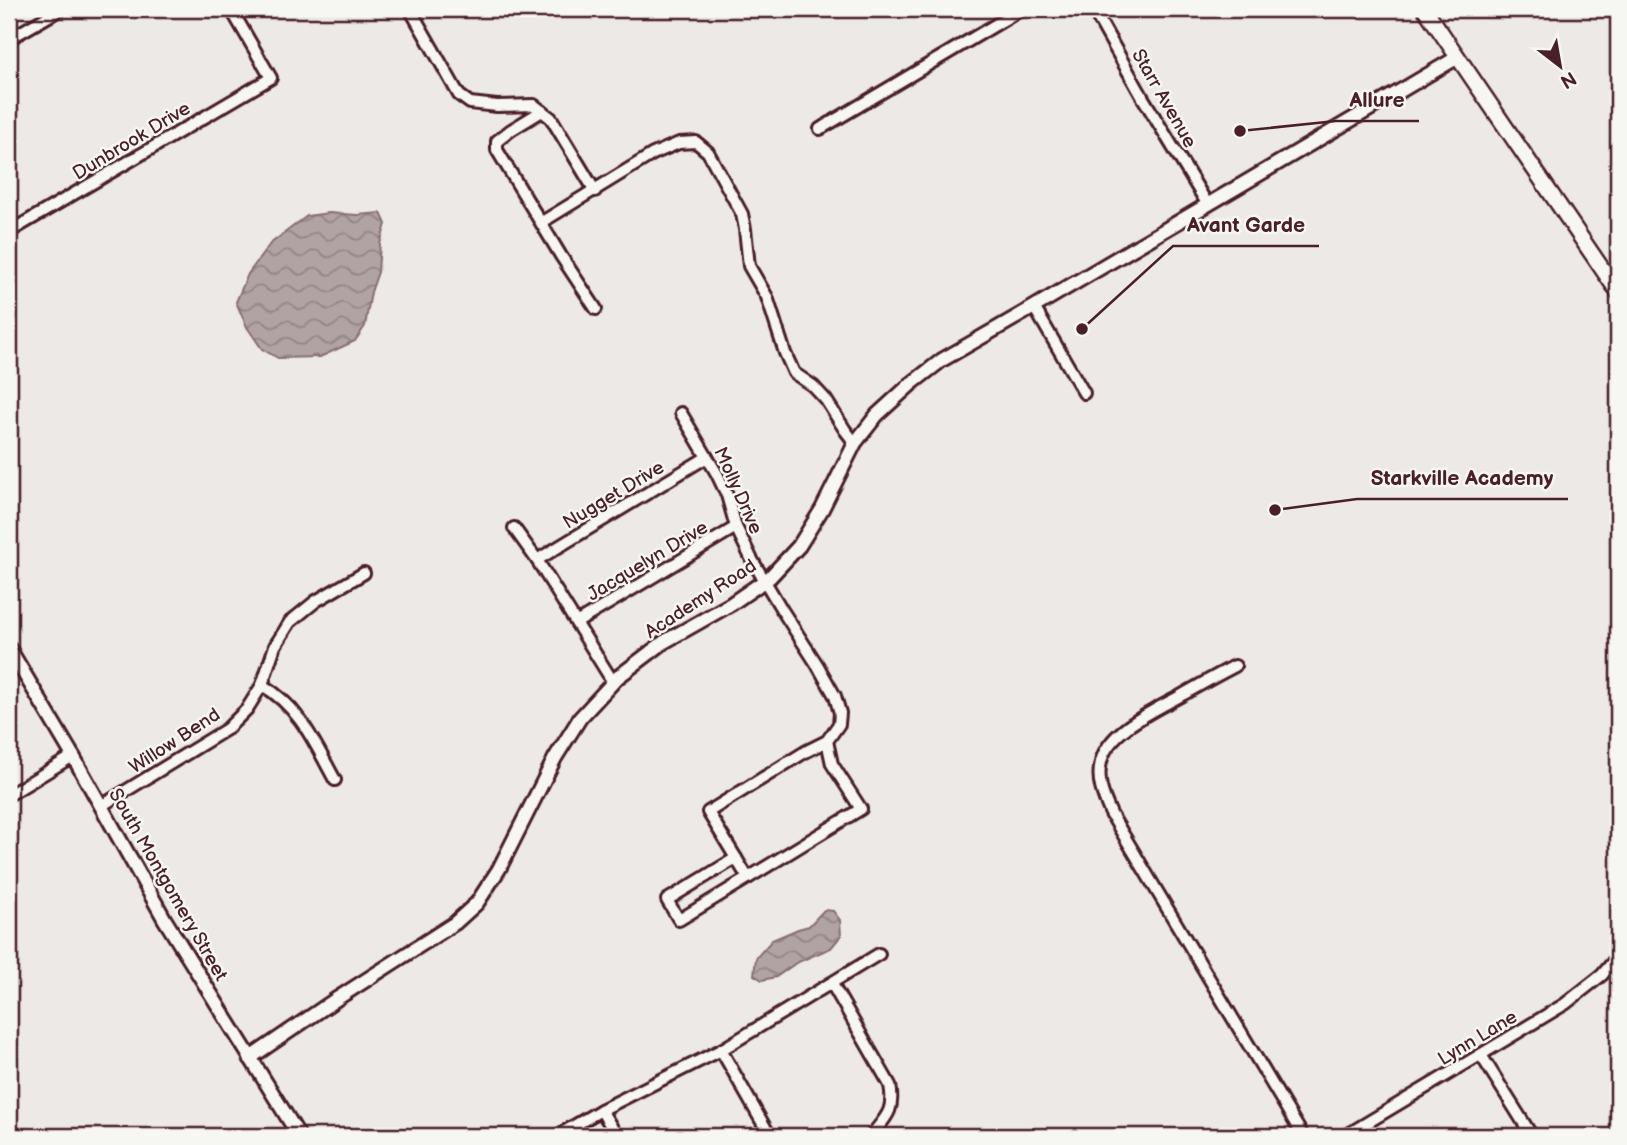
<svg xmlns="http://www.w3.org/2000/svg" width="1627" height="1145" font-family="'Balsamiq Sans',sans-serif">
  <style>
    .water { fill: url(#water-waves); stroke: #886e73; stroke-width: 2 }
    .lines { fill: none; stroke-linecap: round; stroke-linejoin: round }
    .minor-casing { stroke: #4a1f2b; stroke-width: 16 }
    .tertiary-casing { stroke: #4a1f2b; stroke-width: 18 }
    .secondary-casing { stroke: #4a1f2b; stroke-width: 19 }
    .minor { stroke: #f6f6f2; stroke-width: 10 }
    .tertiary { stroke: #f6f6f2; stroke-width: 12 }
    .secondary { stroke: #f6f6f2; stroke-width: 14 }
    .labels { text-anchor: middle; stroke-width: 5; stroke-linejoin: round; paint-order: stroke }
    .street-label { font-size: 19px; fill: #4a1f2b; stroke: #f6f6f2 }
    .leader { fill: none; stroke: #4a1f2b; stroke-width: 2.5 }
    .callout-dot { fill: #4a1f2b; stroke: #f6f6f2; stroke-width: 2.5 }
    .callout-label { font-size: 21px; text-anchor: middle; font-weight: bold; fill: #4a1f2b; stroke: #f6f6f2; stroke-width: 5; stroke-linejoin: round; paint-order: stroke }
  </style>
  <defs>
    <pattern id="water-waves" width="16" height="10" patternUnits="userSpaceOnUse" patternTransform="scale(1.75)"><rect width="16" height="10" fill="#b1a2a3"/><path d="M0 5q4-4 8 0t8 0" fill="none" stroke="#928385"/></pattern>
  </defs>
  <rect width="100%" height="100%" fill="#ece9e6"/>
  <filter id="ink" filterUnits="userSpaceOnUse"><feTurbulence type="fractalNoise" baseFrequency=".0143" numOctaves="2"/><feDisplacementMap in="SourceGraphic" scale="14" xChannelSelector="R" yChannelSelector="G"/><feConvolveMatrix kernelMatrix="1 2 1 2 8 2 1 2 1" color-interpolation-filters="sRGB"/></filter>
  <g filter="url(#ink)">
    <!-- water -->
    <g class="water">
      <path d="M329 213 357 215 381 213 386 224 380 244 378 272 371 292 365 326 355 341 320 357 278 358 262 349 247 327 236 302 248 274 270 244 307 216Z"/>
      <path d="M824 910 833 911 840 920 841 936 831 948 796 963 776 977 762 980 754 975 756 958 772 940 798 929 809 926Z"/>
    </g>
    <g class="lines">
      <!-- minor casing -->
      <g class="minor-casing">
        <g id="minor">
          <path d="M410 9 459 95 470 103 497 106 534 105 551 118 595 191"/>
          <path d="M592 9 594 10 613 9"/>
          <path d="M1093 9 1143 98 1208 205"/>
          <path d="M9 39 61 9"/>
          <path d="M542 111 511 130 497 141V150L561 256 596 309"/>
          <path d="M820 129 1022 9"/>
          <path d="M542 222 653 154 679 143 696 142 708 152 742 214 745 229 749 266 767 297 785 353 794 373 813 386 826 400 845 430 855 443"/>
          <path d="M9 232 271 78 231 9"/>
          <path d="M1034 307 1084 393"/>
          <path d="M681 413 717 474 727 495 736 527 751 558 782 610 818 666 835 696 840 713 839 724 827 741 805 752 708 812 748 878 861 809 832 764 827 741"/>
          <path d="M514 528 537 560 613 682"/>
          <path d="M537 560 707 457"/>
          <path d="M576 623 736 527"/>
          <path d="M1235 666C1217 675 1200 685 1182 695 1156 710 1108 730 1101 762 1096 781 1104 798 1111 814L1303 1136"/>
          <path d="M262 685C300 707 315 744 335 780"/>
          <path d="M9 795 73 756"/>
          <path d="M101 806 227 729 247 709 262 685 275 646 290 622 316 601 364 573"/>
          <path d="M736 858 667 900 679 920 748 878"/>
          <path d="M832 984 890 1085C895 1111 886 1117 871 1136"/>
          <path d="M721 1050 770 1136"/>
          <path d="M1481 1055 1532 1136"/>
          <path d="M601 1110 617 1136"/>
          <path d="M557 1136 601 1110 721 1050 879 954"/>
          <path d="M1345 1136 1565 1004 1602 975 1618 956"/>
        </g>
      </g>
      <!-- tertiary casing -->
      <g class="tertiary-casing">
        <g id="tertiary">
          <path d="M9 648 73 756 165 920 299 1136"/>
          <path d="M250 1058 338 998 455 923 477 903 499 869 555 758 580 718 618 677 664 642 731 604 770 577 799 546 822 509 855 443 877 415 911 384 942 360 1034 307 1458 57"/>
        </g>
      </g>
      <!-- secondary casing -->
      <g class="secondary-casing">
        <path id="secondary" d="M1425 9 1618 292"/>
      </g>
      <!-- minor -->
      <use href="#minor" class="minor"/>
      <!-- tertiary -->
      <use href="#tertiary" class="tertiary"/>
      <!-- secondary -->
      <use href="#secondary" class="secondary"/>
    </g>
  </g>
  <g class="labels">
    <!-- street labels -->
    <g class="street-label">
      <text transform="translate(1165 98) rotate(60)" y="7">Starr Avenue</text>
      <text transform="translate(131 140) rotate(-31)" y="7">Dunbrook Drive</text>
      <text transform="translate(739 490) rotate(66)" y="7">Molly Drive</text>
      <text transform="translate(613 494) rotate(-31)" y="7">Nugget Drive</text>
      <text transform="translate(647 560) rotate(-31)" y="7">Jacquelyn Drive</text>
      <text transform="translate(700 598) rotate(-33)" y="7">Academy Road</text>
      <text transform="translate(174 740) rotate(-33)" y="7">Willow Bend</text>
      <text transform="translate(169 884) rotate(60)" y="7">South Montgomery Street</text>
      <text transform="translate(1477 1037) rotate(-31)" y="7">Lynn Lane</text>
    </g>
  </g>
  <!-- callouts -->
  <path class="leader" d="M1240 131L1336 121H1419M1082 329L1173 246H1319M1275 510L1357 499H1568"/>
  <g class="callout-dot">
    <circle cx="1240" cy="131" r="7"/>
    <circle cx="1082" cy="329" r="7"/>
    <circle cx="1275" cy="510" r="7"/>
  </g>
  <g class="callout-label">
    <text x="1377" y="107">Allure</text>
    <text x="1246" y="232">Avant Garde</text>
    <text x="1462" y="485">Starkville Academy</text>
  </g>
  <!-- margin -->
  <rect width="1627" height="1145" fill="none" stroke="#f6f6f2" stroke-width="35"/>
  <rect x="18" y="18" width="1592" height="1110" fill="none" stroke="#4a1f2b" stroke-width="2.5" filter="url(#ink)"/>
  <!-- north arrow -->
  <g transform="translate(1560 66) rotate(149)" stroke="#f6f6f2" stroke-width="5" paint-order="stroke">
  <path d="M0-5L12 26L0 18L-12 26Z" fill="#4a1f2b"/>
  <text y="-10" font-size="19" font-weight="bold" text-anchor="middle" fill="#4a1f2b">N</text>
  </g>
</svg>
